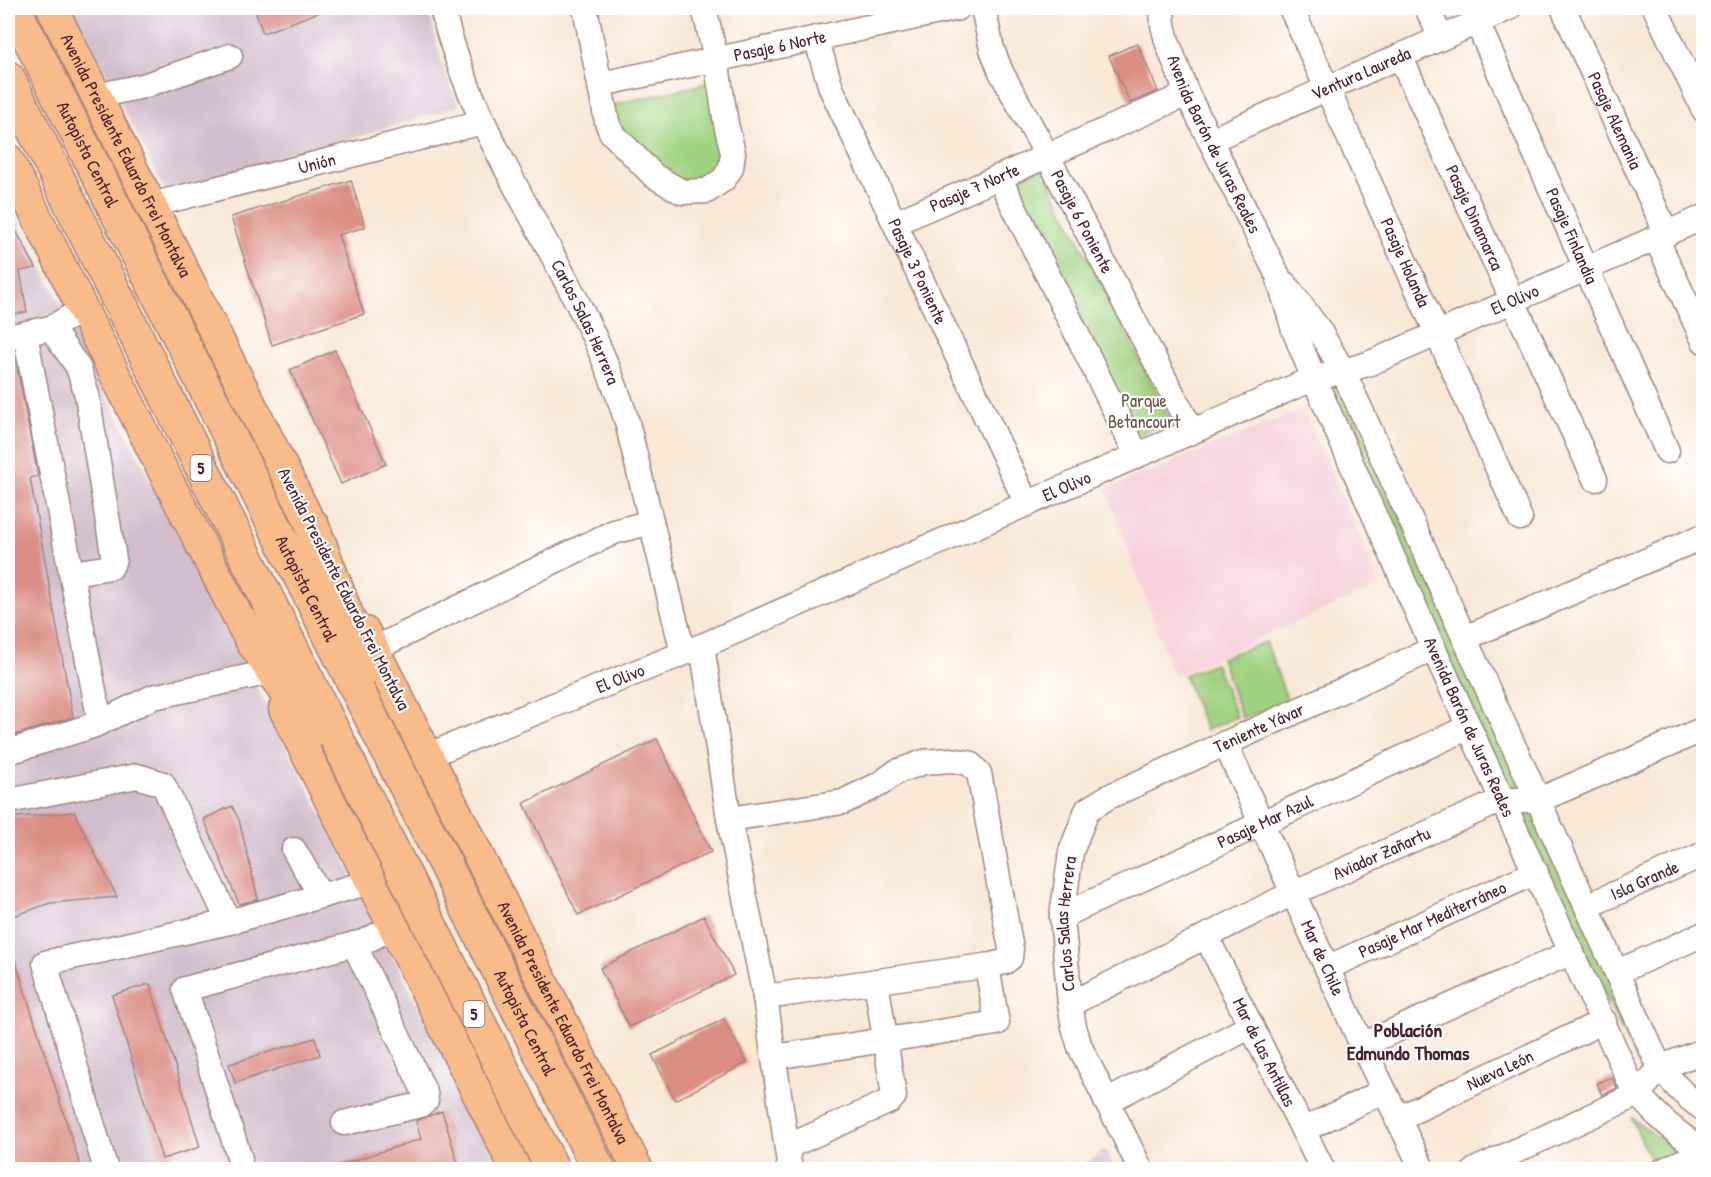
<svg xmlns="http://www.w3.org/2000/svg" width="1711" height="1177" font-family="'Patrick Hand',sans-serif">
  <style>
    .built { fill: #f5cfd9 }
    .industrial { fill: #d1bdcb }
    .green { fill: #a0d281; stroke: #757856; stroke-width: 1.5 }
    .building { fill: #da8d83 }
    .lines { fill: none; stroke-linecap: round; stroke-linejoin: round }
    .minor-casing { stroke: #a18480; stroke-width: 27 }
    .major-casing { stroke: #a18480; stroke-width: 33 }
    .highway-casing { stroke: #a18480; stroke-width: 36 }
    .minor { stroke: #fff; stroke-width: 24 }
    .major { stroke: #fabb8b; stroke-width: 30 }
    .highway { stroke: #fabb8b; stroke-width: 33 }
    .labels { text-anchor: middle; stroke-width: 4.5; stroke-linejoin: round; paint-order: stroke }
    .shield { fill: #fff; stroke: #80626b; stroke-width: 1.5 }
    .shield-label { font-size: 16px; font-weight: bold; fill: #4a1f2b }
    .street-label { font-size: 18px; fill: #4a1f2b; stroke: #fff }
    .park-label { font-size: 18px; fill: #645545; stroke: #fff }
    .neighbourhood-label { font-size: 20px; font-weight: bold; fill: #4a1f2b; stroke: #fff }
  </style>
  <rect width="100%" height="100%" fill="#fff"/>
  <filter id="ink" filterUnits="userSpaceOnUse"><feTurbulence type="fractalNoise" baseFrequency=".0167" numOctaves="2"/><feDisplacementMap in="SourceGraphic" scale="12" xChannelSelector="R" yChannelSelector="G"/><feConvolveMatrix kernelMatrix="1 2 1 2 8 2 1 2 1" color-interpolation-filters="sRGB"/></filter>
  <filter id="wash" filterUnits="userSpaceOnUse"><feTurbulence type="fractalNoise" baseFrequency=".008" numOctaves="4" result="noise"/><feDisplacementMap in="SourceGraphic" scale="24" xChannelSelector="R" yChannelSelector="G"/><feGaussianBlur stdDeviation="1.35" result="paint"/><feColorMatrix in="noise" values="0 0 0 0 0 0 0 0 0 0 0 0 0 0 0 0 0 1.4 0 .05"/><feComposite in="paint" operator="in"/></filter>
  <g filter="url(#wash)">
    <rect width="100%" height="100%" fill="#f8e8d5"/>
    <!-- built -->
    <path class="built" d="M1303 409 1381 585 1174 676 1106 489Z"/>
    <!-- industrial -->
    <g class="industrial">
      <path d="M73 8H428L442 65 459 106 167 195Z"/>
      <path d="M8 202 336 843 501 1169H8Z"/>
      <path d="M1105 1150 1115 1169H1076Z"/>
    </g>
    <!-- green -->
    <g class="green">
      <path d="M713 82 726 160 713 174 682 184 618 135 612 105Z"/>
      <path d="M1042 167 1170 420 1135 437 1014 182Z"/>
      <path d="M1339 383 1655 1071 1644 1077 1518 810 1324 388Z"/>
      <path d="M1266 642 1288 702 1242 718 1221 658Z"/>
      <path d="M1215 663 1237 717 1206 730 1184 675Z"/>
      <path d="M1631 1117 1698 1169H1654Z"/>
    </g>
    <g id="blocks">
      <!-- building -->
      <g class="building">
        <path d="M254 8H328V9L263 33Z"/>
        <path d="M1137 43 1158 91 1130 103 1109 56Z"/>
        <path d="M351 180 365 227 338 235 364 314 272 345 231 217Z"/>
        <path d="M8 216 36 268 20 271 27 312 8 315Z"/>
        <path d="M335 350 386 464 341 484 290 370Z"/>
        <path d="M16 362 38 476 30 478 73 717 8 737V363Z"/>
        <path d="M657 739 711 852 578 915 524 803Z"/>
        <path d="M232 806 239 820 258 899 239 904 204 819Z"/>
        <path d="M74 812 117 897 50 903 8 918V818Z"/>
        <path d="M704 916 734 975 629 1027 600 968Z"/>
        <path d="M10 944 80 1165 66 1170H8V945Z"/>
        <path d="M150 984 200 1147 162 1159 112 995Z"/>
        <path d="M724 1019 747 1063 675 1100 652 1055Z"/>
        <path d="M315 1038 320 1055 235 1083 229 1064Z"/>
        <path d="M1612 1077 1617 1088 1602 1095 1597 1083Z"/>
        <path d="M442 1111 460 1170H333V1167L421 1139 416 1121Z"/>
      </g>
    </g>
  </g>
  <g filter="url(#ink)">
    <use href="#blocks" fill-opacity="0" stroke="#a18480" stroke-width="1.5"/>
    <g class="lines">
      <!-- minor casing -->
      <g class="minor-casing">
        <g id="minor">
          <path id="s1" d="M442 8C478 156 583 277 627 422L683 653"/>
          <path d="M585 8 607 122 611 132 654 176 682 192 707 191 724 179 731 168 733 153 726 124 716 59 704 8"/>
          <path id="s2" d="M983 8 992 49 1001 72 1047 155 1192 431"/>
          <path id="s3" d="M1162 8 1163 25 1167 41 1187 94 1278 276 1294 330 1314 379 1421 621 1630 1082C1649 1112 1675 1131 1704 1152"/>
          <path id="s4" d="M1291 8 1520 518"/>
          <path d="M1427 8 1441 38"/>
          <path id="s5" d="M1563 8 1667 234"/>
          <path d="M1655 8 1704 110"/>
          <path id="s6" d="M1477 22 1667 451"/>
          <path id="s7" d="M816 38 831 88 1027 504"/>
          <path id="s8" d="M1400 56 1595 479"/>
          <path id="s9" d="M601 84 958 8"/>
          <path d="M96 96 143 86 230 56"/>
          <path id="s10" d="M1211 140 1509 8"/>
          <path d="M999 177 1137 455"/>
          <path id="s11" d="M151 205 483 122"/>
          <path id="s12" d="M895 223 1187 94"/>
          <path d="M1656 238 1704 341"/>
          <path d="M1285 284 1319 330 1343 371 1655 1057C1668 1079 1683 1096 1704 1109"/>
          <path d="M51 328 78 367 87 395 114 559 111 567 72 573"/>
          <path d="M25 334 100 722"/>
          <path d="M8 337 51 328 83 309"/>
          <path d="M1465 638 1704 536"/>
          <path d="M702 646 729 819 765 997 790 1170"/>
          <path d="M374 649 614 532 651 522"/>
          <path id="s13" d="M1225 743 1362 1045 1423 1170"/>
          <path d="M8 752 95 725 153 697 266 673"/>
          <path id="s14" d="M429 755 702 646 1296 386 1314 379 1368 364 1704 217"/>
          <path d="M8 801 137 776 163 784 229 922 370 882"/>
          <path d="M729 819 843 802 880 784 896 772 924 762 951 760 969 763 979 773 1011 949 1010 958 1005 962 991 965 765 997"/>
          <path d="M294 850 321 896"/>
          <path id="s15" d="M1587 906 1704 854"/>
          <path id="s16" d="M1062 916 1469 727"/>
          <path id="s17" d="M1206 936 1323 1170"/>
          <path id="s18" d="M1327 968 1536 872"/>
          <path d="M1617 972 1704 934"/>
          <path id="s19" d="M1070 1004 1293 893 1502 800H1539L1704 729"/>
          <path d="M1362 1045 1572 952"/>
          <path d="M774 1057 997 1023 987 966"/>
          <path d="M1106 1102 1251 1026"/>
          <path id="s20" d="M1397 1119 1604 1021"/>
          <path d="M344 1123 420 1105 426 1100 425 1093 354 944"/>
          <path d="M1303 1130 1384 1091"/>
          <path d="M787 1147 890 1101 894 1096 876 981"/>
          <path d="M240 1159 185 989 366 941 392 927"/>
          <path d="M106 1170 45 963 229 922"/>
          <path id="s21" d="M1141 1170 1080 1047 1074 1027 1070 1004 1062 916 1071 852 1087 810 1108 797 1433 649"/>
          <path d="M1475 1170 1638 1094 1661 1067 1704 1051"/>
          <path d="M1664 1170 1704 1152"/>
        </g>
      </g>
      <!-- major casing -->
      <g class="major-casing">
        <g id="major">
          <path id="s22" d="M52 8 322 546"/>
          <path d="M8 159 156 457 252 644"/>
          <path id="s23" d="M365 632 638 1170"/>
          <path d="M284 709 516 1170"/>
        </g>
      </g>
      <!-- highway casing -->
      <g class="highway-casing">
        <g id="highway">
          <path id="s24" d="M14 8 599 1170"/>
          <path d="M8 78 396 858 553 1170"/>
          <path d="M312 525 367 668"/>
          <path d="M242 623 311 732"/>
        </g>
      </g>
      <!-- minor -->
      <use href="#minor" class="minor"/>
      <!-- major -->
      <use href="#major" class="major"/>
      <!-- highway -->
      <use href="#highway" class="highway"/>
    </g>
  </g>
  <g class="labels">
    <!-- shield labels -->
    <g class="shield">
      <rect x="190.5" y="455" width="21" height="26" rx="4.5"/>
      <rect x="463.5" y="1001" width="21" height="26" rx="4.5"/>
    </g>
    <g class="shield-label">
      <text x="201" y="474">5</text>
      <text x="474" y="1020">5</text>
    </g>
    <!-- street labels -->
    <g class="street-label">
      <text dy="6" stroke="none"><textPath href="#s9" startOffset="183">Pasaje 6 Norte</textPath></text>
      <text dy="6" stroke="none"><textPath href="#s10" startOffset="164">Ventura Laureda</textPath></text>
      <text dy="6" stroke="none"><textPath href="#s5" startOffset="124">Pasaje Alemania</textPath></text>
      <text dy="6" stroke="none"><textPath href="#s3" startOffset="147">Avenida Barón de Juras Reales</textPath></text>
      <text dy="6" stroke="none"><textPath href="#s24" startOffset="164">Autopista Central</textPath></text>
      <text dy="6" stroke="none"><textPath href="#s22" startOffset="165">Avenida Presidente Eduardo Frei Montalva</textPath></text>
      <text dy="6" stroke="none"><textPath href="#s11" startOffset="171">Unión</textPath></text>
      <text dy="6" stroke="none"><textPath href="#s12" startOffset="87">Pasaje 7 Norte</textPath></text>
      <text dy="6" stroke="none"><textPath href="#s8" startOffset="178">Pasaje Dinamarca</textPath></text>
      <text dy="6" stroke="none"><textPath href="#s2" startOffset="237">Pasaje 6 Poniente</textPath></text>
      <text dy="6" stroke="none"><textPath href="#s6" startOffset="234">Pasaje Finlandia</textPath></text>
      <text dy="6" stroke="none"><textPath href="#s4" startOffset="279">Pasaje Holanda</textPath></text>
      <text dy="6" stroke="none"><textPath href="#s7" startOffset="255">Pasaje 3 Poniente</textPath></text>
      <text dy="6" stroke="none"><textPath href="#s14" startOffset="1178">El Olivo</textPath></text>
      <text dy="6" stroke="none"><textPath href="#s1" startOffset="346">Carlos Salas Herrera</textPath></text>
      <text dy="6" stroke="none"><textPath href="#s14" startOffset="692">El Olivo</textPath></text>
      <text dy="6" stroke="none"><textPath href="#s24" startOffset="650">Autopista Central</textPath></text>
      <text transform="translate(344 589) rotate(63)" y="6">Avenida Presidente Eduardo Frei Montalva</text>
      <text dy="6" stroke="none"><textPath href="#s14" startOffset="206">El Olivo</textPath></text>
      <text dy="6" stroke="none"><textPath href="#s21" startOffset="570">Teniente Yávar</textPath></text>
      <text dy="6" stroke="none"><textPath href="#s3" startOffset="784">Avenida Barón de Juras Reales</textPath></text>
      <text dy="6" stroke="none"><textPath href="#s16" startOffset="224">Pasaje Mar Azul</textPath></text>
      <text dy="6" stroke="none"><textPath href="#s19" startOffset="346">Aviador Zañartu</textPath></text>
      <text dy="6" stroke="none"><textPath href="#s15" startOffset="63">Isla Grande</textPath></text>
      <text dy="6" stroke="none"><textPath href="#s18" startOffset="116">Pasaje Mar Mediterráneo</textPath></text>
      <text dy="6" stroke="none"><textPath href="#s21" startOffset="262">Carlos Salas Herrera</textPath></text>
      <text dy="6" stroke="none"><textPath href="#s13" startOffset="236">Mar de Chile</textPath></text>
      <text dy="6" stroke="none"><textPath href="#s23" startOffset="438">Avenida Presidente Eduardo Frei Montalva</textPath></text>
      <text dy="6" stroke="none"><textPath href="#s24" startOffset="1136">Autopista Central</textPath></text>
      <text dy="6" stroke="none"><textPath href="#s17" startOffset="130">Mar de las Antillas</textPath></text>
      <text dy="6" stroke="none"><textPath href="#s20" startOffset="114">Nueva León</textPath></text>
    </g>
    <!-- park labels -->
    <g class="park-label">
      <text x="1144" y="407">Parque<tspan x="1144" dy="21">Betancourt</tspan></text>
    </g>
    <!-- neighbourhood labels -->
    <g class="neighbourhood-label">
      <text x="1408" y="1037">Población<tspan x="1408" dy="23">Edmundo Thomas</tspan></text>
    </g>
  </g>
  <!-- margin -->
  <rect width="1711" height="1177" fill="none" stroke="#fff" stroke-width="30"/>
</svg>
